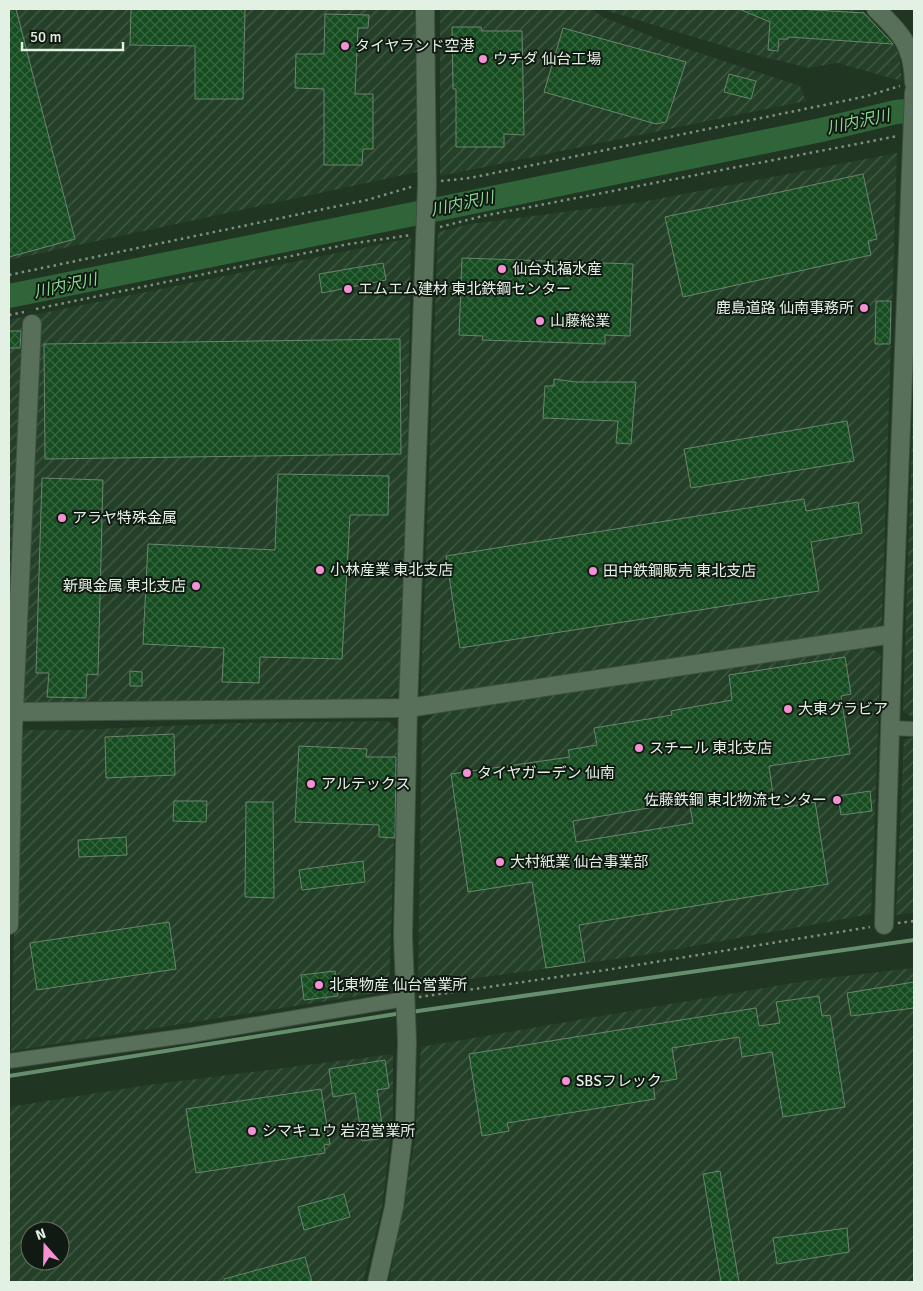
<svg xmlns="http://www.w3.org/2000/svg" width="923" height="1291" font-family="Signika,'Noto Sans JP',sans-serif">
  <style>
    .industrial { fill: url(#industrial-furrows); fill-rule: evenodd }
    .lines { fill: none; stroke-linecap: round; stroke-linejoin: round }
    .stream { stroke: #658f6c; stroke-width: 4 }
    .river { stroke: #2f6538; stroke-width: 24 }
    .building { fill: url(#building-cross-hatch); stroke: #6c846e; fill-rule: evenodd }
    .minor-casing { stroke: #3d503f; stroke-width: 16 }
    .tertiary-casing { stroke: #3d503f; stroke-width: 20 }
    .path { stroke: #7f9081; stroke-width: 2.5; stroke-dasharray: 2.5 4; stroke-linecap: butt }
    .minor { stroke: #58705a; stroke-width: 14 }
    .tertiary { stroke: #58705a; stroke-width: 18 }
    .poi-dot { fill: #f491d4; stroke: #111a12; stroke-width: 2 }
    .labels { text-anchor: middle; stroke-width: 4; stroke-linejoin: round; paint-order: stroke }
    .poi-label { font-size: 15px; fill: #e3f0e4; stroke: #111a12; text-anchor: start }
    .water-label { font-size: 16px; font-style: italic; fill: #89d792; stroke: #111a12 }
  </style>
  <defs>
    <pattern id="industrial-furrows" width="10" height="10" patternUnits="userSpaceOnUse" patternTransform="scale(1.25)"><rect width="10" height="10" fill="#254028"/><path d="M-1 1l2-2M0 10L10 0M9 11l2-2" fill="none" stroke="#445c47"/></pattern>
    <pattern id="building-cross-hatch" width="8" height="8" patternUnits="userSpaceOnUse" patternTransform="scale(1.25)"><rect width="8" height="8" fill="#154c20"/><path d="M0 0l8 8M0 8l8-8" fill="none" stroke="#376640"/></pattern>
  </defs>
  <rect width="100%" height="100%" fill="#203522"/>
  <!-- industrial -->
  <g class="industrial">
    <path d="M9 9H413L415 17 417 172 9 260Z"/>
    <path d="M440 9H591L603 17 663 41 800 86 806 101 440 176Z"/>
    <path d="M601 9H861L892 42 899 54 902 81 837 63 809 68 740 51Z"/>
    <path d="M897 153 882 624 871 630 432 699 421 692 438 232 470 224 642 202Z"/>
    <path d="M411 238 407 477 399 689 393 697 344 700 9 704V320Z"/>
    <path d="M914 370V718L903 712Z"/>
    <path d="M860 646 881 653 871 914 644 955 418 986 422 724 435 714Z"/>
    <path d="M388 721 398 730 389 991 11 1051 19 730H76L238 723Z"/>
    <path d="M914 738V912L896 915 904 739Z"/>
    <path d="M914 968V1282H389L415 1139 421 1047 810 980Z"/>
    <path d="M393 1054V1115L382 1208 363 1282H9V1107L141 1086ZM30 1231H60V1261H30Z"/>
  </g>
  <g class="lines">
    <!-- stream -->
    <g class="stream">
      <path d="M411 1012 914 940"/>
      <path d="M9 1076 402 1013"/>
    </g>
    <!-- river -->
    <path class="river" d="M9 296 453 206 821 130 896 112 914 110"/>
  </g>
  <!-- building -->
  <g class="building">
    <path d="M9 9H16L75 239 9 257Z"/>
    <path d="M131 9H245L243 99H195V46L130 45Z"/>
    <path d="M739 9H798L864 13 893 44 788 37V39H779L778 51 768 50 770 22Z"/>
    <path d="M325 14 369 15 368 28H358L355 94H373V149H363L362 165H324V89L295 88 296 54H324Z"/>
    <path d="M452 27H481L482 31H522L524 135 504 134V147H456V89H453Z"/>
    <path d="M563 28 686 62 666 122 656 124 544 92Z"/>
    <path d="M729 74 756 81 751 99 724 92Z"/>
    <path d="M863 174 877 239 868 241 871 255 683 297 665 217Z"/>
    <path d="M462 258 633 264 630 336 605 335V344L482 340 483 336 459 335Z"/>
    <path d="M383 263 386 280 322 293 319 274Z"/>
    <path d="M876 301H891L890 344H875Z"/>
    <path d="M9 331H21L20 348H9Z"/>
    <path d="M400 339 401 454 45 459 44 344Z"/>
    <path d="M554 379 576 382H636L631 444 616 443 618 421 543 418 545 386H554Z"/>
    <path d="M847 421 854 461 691 488 684 449Z"/>
    <path d="M278 474 389 476 388 515H350L342 659 260 657 259 683 222 682 224 648 143 644 148 544 275 550Z"/>
    <path d="M42 478 103 480 98 675 87 674 86 698 47 697 49 673H36Z"/>
    <path d="M804 499 806 511 858 502 862 533 811 542 819 591 460 648 446 556Z"/>
    <path d="M845 657 851 694 841 696 850 754 769 766 775 809 815 802 828 884 579 925 585 962 546 968 532 882 468 892 451 774 570 757 568 750 597 745 594 728 672 715 671 711 732 700 729 675ZM689 801 693 823 576 842 573 821Z"/>
    <path d="M130 671 142 672V686H130Z"/>
    <path d="M174 734 175 775 106 778 105 737Z"/>
    <path d="M299 746 367 749 366 757H396L395 838 379 837V825L295 822Z"/>
    <path d="M870 791 872 811 841 815 838 796Z"/>
    <path d="M174 801H207L206 822 173 821Z"/>
    <path d="M246 802H273L274 898 245 897Z"/>
    <path d="M126 837 127 855 79 857 78 840Z"/>
    <path d="M363 861 365 882 302 890 299 870Z"/>
    <path d="M169 922 176 969 37 990 30 943Z"/>
    <path d="M335 971 338 996 304 1000 301 975Z"/>
    <path d="M914 982V1008L851 1016 847 993Z"/>
    <path d="M819 996 822 1016 830 1015 845 1107 783 1117 772 1052 742 1057 739 1037 672 1048 677 1079 653 1083 655 1099 507 1123 509 1131 482 1136 469 1054 756 1008 759 1026 780 1023 776 1002Z"/>
    <path d="M385 1060 389 1088 377 1090 384 1138 362 1141 355 1093 333 1097 329 1069Z"/>
    <path d="M321 1089 330 1144 324 1145 325 1153 196 1173 186 1109Z"/>
    <path d="M720 1171 739 1282H721L703 1174Z"/>
    <path d="M344 1194 350 1217 304 1230 298 1207Z"/>
    <path d="M847 1228 849 1252 777 1264 773 1238Z"/>
    <path d="M305 1257 312 1282H224V1279Z"/>
  </g>
  <g class="lines">
    <!-- minor casing -->
    <g class="minor-casing">
      <g id="minor">
        <path d="M889 728 914 729"/>
        <path d="M9 1061 192 1035 405 999"/>
      </g>
    </g>
    <!-- tertiary casing -->
    <g class="tertiary-casing">
      <g id="tertiary">
        <path d="M876 9C902 34 913 46 914 83"/>
        <path d="M9 712 408 708 893 634"/>
        <path d="M9 925 13 730 32 324"/>
        <path d="M884 925 893 634 914 92"/>
        <path d="M377 1282 394 1207 405 1120 407 1041 403 936 408 708 427 185 425 9"/>
      </g>
    </g>
    <!-- path -->
    <g class="path">
      <path d="M441 181 470 178 863 97 900 86"/>
      <path d="M440 227 483 216 898 136"/>
      <path d="M9 275 367 200 411 187"/>
      <path d="M36 309 349 244 411 235"/>
      <path d="M9 315 24 312"/>
      <path d="M898 923 914 921"/>
      <path d="M419 997 606 970 870 927"/>
    </g>
    <!-- minor -->
    <use href="#minor" class="minor"/>
    <!-- tertiary -->
    <use href="#tertiary" class="tertiary"/>
  </g>
  <!-- markers -->
  <g class="poi-dot">
    <circle cx="345" cy="46" r="5"/>
    <circle cx="483" cy="59" r="5"/>
    <circle cx="502" cy="269" r="5"/>
    <circle cx="348" cy="289" r="5"/>
    <circle cx="864" cy="308" r="5"/>
    <circle cx="540" cy="321" r="5"/>
    <circle cx="62" cy="518" r="5"/>
    <circle cx="320" cy="570" r="5"/>
    <circle cx="593" cy="571" r="5"/>
    <circle cx="196" cy="586" r="5"/>
    <circle cx="788" cy="709" r="5"/>
    <circle cx="639" cy="748" r="5"/>
    <circle cx="467" cy="773" r="5"/>
    <circle cx="311" cy="784" r="5"/>
    <circle cx="837" cy="800" r="5"/>
    <circle cx="500" cy="862" r="5"/>
    <circle cx="319" cy="985" r="5"/>
    <circle cx="566" cy="1081" r="5"/>
    <circle cx="252" cy="1131" r="5"/>
  </g>
  <g class="labels">
    <!-- poi labels -->
    <g class="poi-label">
      <text x="355" y="51">タイヤランド空港</text>
      <text x="493" y="64">ウチダ 仙台工場</text>
      <text x="512" y="274">仙台丸福水産</text>
      <text x="358" y="294">エムエム建材 東北鉄鋼センター</text>
      <text x="854" y="313" text-anchor="end">鹿島道路 仙南事務所</text>
      <text x="550" y="326">山藤総業</text>
      <text x="72" y="523">アラヤ特殊金属</text>
      <text x="330" y="575">小林産業 東北支店</text>
      <text x="603" y="576">田中鉄鋼販売 東北支店</text>
      <text x="186" y="591" text-anchor="end">新興金属 東北支店</text>
      <text x="798" y="714">大東グラビア</text>
      <text x="649" y="753">スチール 東北支店</text>
      <text x="477" y="778">タイヤガーデン 仙南</text>
      <text x="321" y="789">アルテックス</text>
      <text x="827" y="805" text-anchor="end">佐藤鉄鋼 東北物流センター</text>
      <text x="510" y="867">大村紙業 仙台事業部</text>
      <text x="329" y="990">北東物産 仙台営業所</text>
      <text x="576" y="1086">SBSフレック</text>
      <text x="262" y="1136">シマキュウ 岩沼営業所</text>
    </g>
    <!-- water labels -->
    <g class="water-label">
      <text transform="translate(858 121) rotate(-12)" y="6">川内沢川</text>
      <text transform="translate(462 203) rotate(-12)" y="6">川内沢川</text>
      <text transform="translate(65 285) rotate(-12)" y="6">川内沢川</text>
    </g>
  </g>
  <!-- border -->
  <rect width="923" height="1291" fill="none" stroke="#e3f0e4" stroke-width="20"/>
  <!-- north arrow -->
  <g transform="translate(45 1246) rotate(340)"><circle r="24" fill="#111a12" stroke="#657066"/>
  <path d="M0-4L9 19L0 12L-9 19Z" fill="#f491d4"/>
  <text y="-8" font-size="14" font-weight="bold" text-anchor="middle" fill="#e3f0e4">N</text>
  </g>
  <!-- scale -->
  <path d="M22 42v8h101v-8" fill="none" stroke="#e3f0e4" stroke-width="2.5"/>
  <text x="30" y="42" font-size="15" fill="#e3f0e4" stroke="#111a12" stroke-width="4" paint-order="stroke">50 m</text>
</svg>
